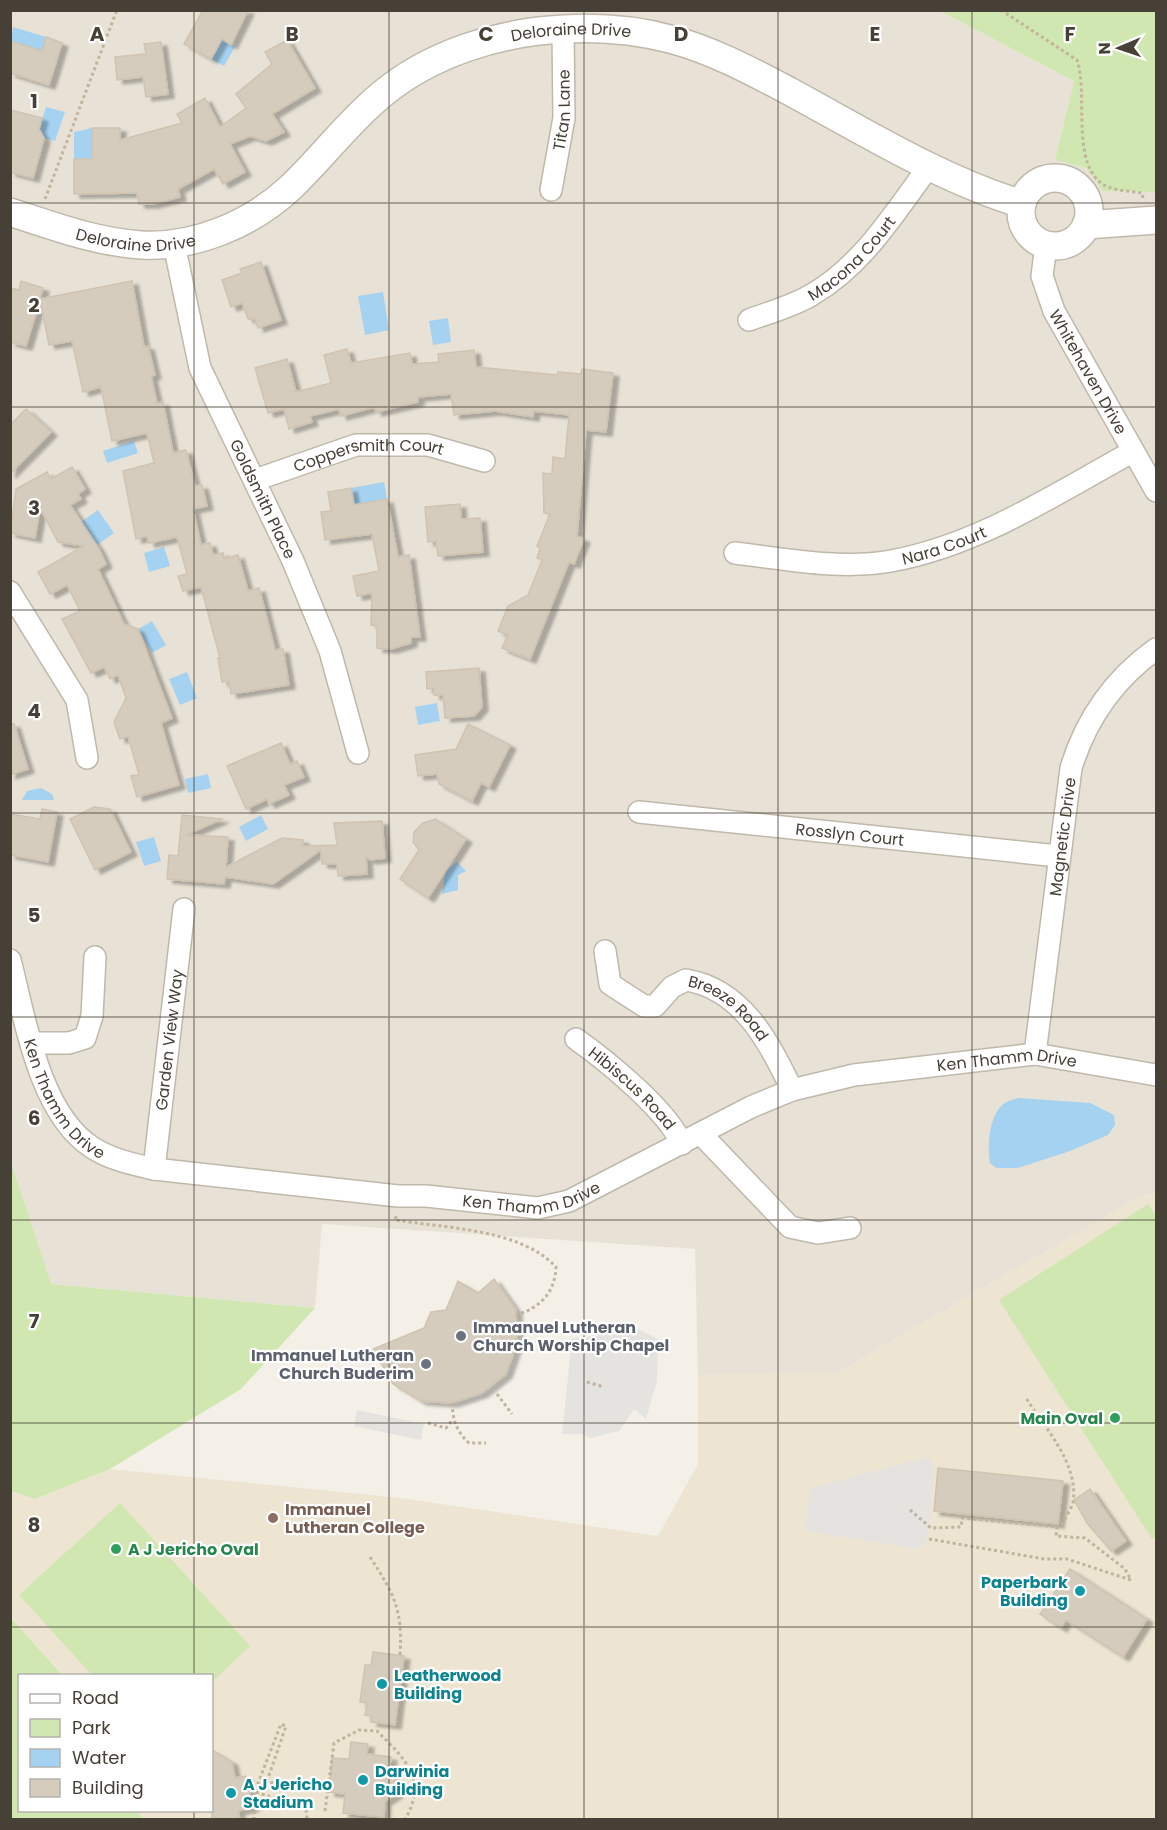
<svg xmlns="http://www.w3.org/2000/svg" width="1167" height="1830" font-family="Poppins,sans-serif">
  <style>
    .residential { fill: #e8e2d6 }
    .education { fill: #ede5d2 }
    .green { fill: #d0e7b1 }
    .parking { fill: #e5e3e0 }
    .water { fill: #a5d2f0 }
    .building { fill: #d5ccbd; stroke: #d0c3b1; stroke-width: 1.5; filter: url(#shadow) }
    .lines { fill: none; stroke-linecap: round; stroke-linejoin: round }
    .minor-casing { stroke: #bfb8ab; stroke-width: 24 }
    .tertiary-casing { stroke: #bfb8ab; stroke-width: 30 }
    .path { stroke: #c1b39c; stroke-width: 3; stroke-dasharray: 3 3; stroke-linecap: butt }
    .minor { stroke: #fff; stroke-width: 21 }
    .tertiary { stroke: #fff; stroke-width: 27 }
    .grid { fill: none; stroke: #474037; stroke-width: 1.5; stroke-opacity: 0.55 }
    .worship-dot { fill: #6b7280; stroke: #fff; stroke-width: 2 }
    .leisure-dot { fill: #2e9e5b; stroke: #fff; stroke-width: 2 }
    .education-dot { fill: #8d6e63; stroke: #fff; stroke-width: 2 }
    .culture-dot { fill: #0f9aa8; stroke: #fff; stroke-width: 2 }
    .labels { text-anchor: middle; stroke-width: 4.5; stroke-linejoin: round; paint-order: stroke }
    .street-label { font-size: 16px; fill: #474037; stroke: #fff }
    .worship-label { font-size: 16px; font-weight: bold; fill: #5b616d; stroke: #fff; text-anchor: start }
    .leisure-label { font-size: 16px; font-weight: bold; fill: #27864d; stroke: #fff; text-anchor: end }
    .education-label { font-size: 16px; font-weight: bold; fill: #785e54; stroke: #fff; text-anchor: start }
    .culture-label { font-size: 16px; font-weight: bold; fill: #0d838f; stroke: #fff; text-anchor: start }
    .grid-label { font-size: 20px; text-anchor: middle; font-weight: bold; fill: #474037; stroke: #fff; stroke-width: 4.5; stroke-linejoin: round; paint-order: stroke }
  </style>
  <defs>
    <filter id="shadow"><feDropShadow dx="6" dy="4" stdDeviation="1.5" flood-color="#0004"/></filter>
  </defs>
  <rect width="100%" height="100%" fill="#f4f0e8"/>
  <!-- residential -->
  <path class="residential" d="M10 11H940L1074 81 1055 160 1086 168 1103 191 1156 192V1196L1143 1195 837 1373 698 1375 695 1249 322 1224 315 1308 51 1284 10 1159Z"/>
  <!-- education -->
  <path class="education" d="M1143 1195 1156 1196V1819H142L139 1811 212 1810V1676L62 1675 11 1618 10 1491 35 1499 110 1469 401 1498 658 1536 698 1464V1375L837 1373Z"/>
  <!-- green -->
  <g class="green">
    <path d="M940 11H1156V192L1103 191 1086 168 1055 160 1074 81Z"/>
    <path d="M10 1159 51 1284 315 1308 241 1389 110 1469 35 1499 11 1491Z"/>
    <path d="M1148 1204 1156 1216V1536L1152 1539 999 1300Z"/>
    <path d="M120 1503 250 1646 212 1682V1676L92 1675 19 1595Z"/>
    <path d="M11 1618 62 1675 20 1676V1810L139 1811 142 1819H11Z"/>
  </g>
  <!-- parking -->
  <g class="parking">
    <path d="M612 1321 627 1324 658 1339 657 1381 646 1419 634 1409 619 1431 591 1438 581 1434H562L572 1338H587Z"/>
    <path d="M357 1410 424 1424 421 1440 354 1426Z"/>
    <path d="M924 1458 930 1459 934 1470 928 1533 925 1544 918 1549 805 1531 810 1488Z"/>
  </g>
  <!-- water -->
  <g class="water">
    <path d="M13 27 46 37 42 51 11 41Z"/>
    <path d="M222 39 235 47 224 66 211 59Z"/>
    <path d="M46 107 65 112 55 141 44 138 39 129Z"/>
    <path d="M92 128V159H74V132Z"/>
    <path d="M383 292 389 330 365 335 358 296Z"/>
    <path d="M448 318 451 342 433 345 429 321Z"/>
    <path d="M134 441 138 453 107 463 103 451Z"/>
    <path d="M384 482 387 499 354 505 351 488Z"/>
    <path d="M98 510 114 533 97 545 81 522Z"/>
    <path d="M164 547 170 566 149 572 144 553Z"/>
    <path d="M152 621 166 645 152 653 138 629Z"/>
    <path d="M187 672 197 698 180 705 169 679Z"/>
    <path d="M437 703 440 721 418 725 415 707Z"/>
    <path d="M208 774 211 788 188 793 185 779Z"/>
    <path d="M41 788 52 794 54 800H22L27 791Z"/>
    <path d="M261 815 268 829 246 841 239 827Z"/>
    <path d="M154 837 161 861 144 866 136 842Z"/>
    <path d="M457 862 466 871 458 875V890L442 894 445 871Z"/>
    <path d="M1019 1098 1090 1103 1114 1115 1115 1125 1108 1135 1070 1151 1018 1168H996L990 1163C987 1146 989 1113 1005 1103 1009 1100 1015 1099 1019 1098Z"/>
  </g>
  <!-- building -->
  <g class="building">
    <path d="M203 10H248L231 45 222 39 211 59 184 44Z"/>
    <path d="M46 37 62 43 49 85 10 73V41L42 51Z"/>
    <path d="M287 40 315 88 272 114 284 132 266 141 250 136 230 144 245 172 223 184 214 169 178 189 180 197 153 204H139L137 193 74 194V159H92V128H120V140L182 123 177 114 205 98 220 127 246 108 236 94 272 64 265 52Z"/>
    <path d="M161 42 168 94 146 97 143 77 117 80 115 57 146 54 144 44Z"/>
    <path d="M10 110 42 118 39 129 44 138 33 178 10 172Z"/>
    <path d="M261 262 281 320 258 328 255 319H248L242 303 231 307 222 280 242 273 240 269Z"/>
    <path d="M21 281 43 288 40 299 132 281 144 347 148 346 155 375 151 376 157 403 163 402 173 453 186 450 195 486 202 485 207 506 193 509 201 545 210 543 213 555 223 553 224 559 238 555 248 591 259 588 275 650 283 649 289 685 231 694 229 681 222 682 218 658H220L201 587 183 591 178 576 187 574 177 537 149 543 147 536 136 539 123 471 154 463 147 433 112 441 101 387 83 392 72 341 49 345 40 300 26 346 10 342V288L19 290Z"/>
    <path d="M347 349 351 363 410 353 412 364 439 362 438 354 474 350 476 367 557 375 558 372 581 374 582 369 613 373 606 432 586 430 577 536 584 539 574 564 569 562 530 659 502 648 508 635 498 631 508 606 528 595 542 560 537 558 540 548 537 546 550 514 544 513 543 473 552 474 553 457 565 459 569 415 534 411 533 417 495 411 454 415 451 394 418 397V402L376 412 375 407 341 416 339 409 310 416 312 422 289 429 284 409 268 413 255 368 287 359 296 392 331 383 324 355Z"/>
    <path d="M26 409 51 432 10 474V425Z"/>
    <path d="M72 467 85 489 78 494 81 499 70 505 99 549 106 564 98 569 124 624 138 629 172 718 161 723 179 785 137 797 131 776 139 775 128 736 120 739 114 722 126 698 118 675 110 679 104 667 91 673 62 619 80 611 67 585 50 594 38 572 84 546 58 542 40 508 35 538 10 533 16 489 47 472 51 479Z"/>
    <path d="M351 488 354 505 387 499 398 557 409 555 420 637H411V643L391 649 377 648V626L371 625 372 593 357 596 353 576 379 571 372 534 325 540 321 512 331 511 328 492Z"/>
    <path d="M460 504 461 519 480 518 483 552 438 556 436 541 428 542 425 507Z"/>
    <path d="M479 668 482 707 474 716 445 718 443 695H434V688L427 689 426 672Z"/>
    <path d="M10 724H14L28 769 10 775Z"/>
    <path d="M468 724 510 745 489 787 481 783 472 801 439 784 437 774 418 776 415 755 456 749Z"/>
    <path d="M281 743 290 764 297 761 304 777 284 785 289 795 269 804 267 799 246 809 227 766Z"/>
    <path d="M94 807 110 809 131 852 95 870 70 819Z"/>
    <path d="M42 809 57 812 48 862 10 855V814L40 819Z"/>
    <path d="M182 815 222 819 186 835 228 837 226 867 282 838 303 840V846L337 845 334 823 382 821 385 858 370 860 366 857 367 874 338 876 337 864H322L321 850 273 884 225 877 224 884 167 879 169 855 178 856Z"/>
    <path d="M435 819 466 839 428 898 400 879 419 850 413 842 414 832 423 823Z"/>
    <path d="M494 1279 516 1310 517 1343 506 1374 482 1393 452 1403 421 1401 393 1384 373 1349 424 1328 431 1312 446 1310 458 1281 478 1293Z"/>
    <path d="M938 1468 1063 1481 1058 1524 934 1511Z"/>
    <path d="M1090 1489 1126 1541 1111 1551 1087 1523 1074 1500Z"/>
    <path d="M1070 1569 1147 1619 1123 1657 1066 1620 1061 1628 1040 1614Z"/>
    <path d="M373 1652 404 1656 395 1725 371 1722 372 1716 365 1715 367 1703 360 1702 365 1665H371Z"/>
    <path d="M351 1742 368 1744 367 1754 391 1757 389 1773 399 1787 396 1794 385 1801 384 1817 343 1813 345 1794 329 1792 332 1758 349 1759Z"/>
    <path d="M212 1750 232 1762 235 1778 246 1776 253 1807 238 1811 240 1820H212Z"/>
  </g>
  <g class="lines">
    <!-- minor casing -->
    <g class="minor-casing">
      <g id="minor">
        <path id="s1" d="M551 190 564 118 563 29"/>
        <path id="s2" d="M174 244 200 368 293 561 330 651 358 753"/>
        <path id="s3" d="M1046 245 1042 276 1054 311 1156 491"/>
        <path id="s4" d="M749 320C770 312 794 306 813 294 864 264 895 212 930 165"/>
        <path id="s5" d="M255 480 356 445H428L484 461"/>
        <path id="s6" d="M735 553C786 559 840 570 891 561 979 545 1055 494 1132 452"/>
        <path d="M10 592 77 700 87 758"/>
        <path id="s7" d="M639 812 1058 856"/>
        <path id="s8" d="M605 951 610 984 644 1006H655L672 987 686 980C742 989 770 1043 792 1090"/>
        <path id="s9" d="M10 960C25 1018 39 1114 93 1148 112 1160 133 1164 154 1169L398 1196H426L538 1208 569 1201 751 1107 792 1090 854 1075 1035 1054 1156 1075"/>
        <path id="s10" d="M576 1039C607 1061 667 1110 682 1144"/>
        <path d="M31 1043H69L85 1038 92 1016 95 957"/>
        <path id="s11" d="M1035 1054 1071 768C1086 719 1114 679 1156 649"/>
        <path d="M701 1134 790 1227 818 1233 850 1228"/>
        <path id="s12" d="M154 1169 184 909"/>
      </g>
    </g>
    <!-- tertiary casing -->
    <g class="tertiary-casing">
      <g id="tertiary">
        <circle cx="1055" cy="212" r="34"/>
        <path id="s13" d="M10 212C53 226 96 242 141 245 195 248 251 224 290 188 322 158 347 123 381 95 431 53 500 32 564 29 599 27 636 30 670 39 712 50 751 71 789 91 863 131 942 180 1022 204"/>
        <path d="M1086 225 1156 220"/>
      </g>
    </g>
    <!-- path -->
    <g class="path">
      <path d="M1001 10 1077 60C1089 94 1069 167 1106 186 1116 191 1131 191 1142 193L1143 198"/>
      <path d="M45 199 117 10"/>
      <path d="M396 1216 395 1220C445 1228 521 1229 556 1267 555 1293 540 1308 516 1315"/>
      <path d="M587 1382 604 1387"/>
      <path d="M497 1394 512 1414"/>
      <path d="M452 1403C453 1420 456 1431 469 1443H486"/>
      <path d="M428 1423 446 1428 453 1419"/>
      <path d="M910 1510 931 1528 961 1527 962 1518 1060 1527C1064 1519 1071 1510 1073 1502 1079 1464 1045 1428 1026 1398"/>
      <path d="M929 1539 1044 1559H1067L1131 1580 1125 1569 1085 1538 1056 1536 1057 1526"/>
      <path d="M370 1557C394 1594 403 1610 400 1655"/>
      <path d="M256 1792 274 1798"/>
      <path d="M300 1808 306 1810 307 1820"/>
      <path d="M325 1811 334 1743 359 1730 377 1731C405 1759 428 1779 405 1820"/>
      <path d="M254 1820 255 1791 281 1724 286 1726 267 1781 289 1788"/>
    </g>
    <!-- minor -->
    <use href="#minor" class="minor"/>
    <!-- tertiary -->
    <use href="#tertiary" class="tertiary"/>
  </g>
  <!-- grid -->
  <path class="grid" d="M194 10V1676M389 10V1820M584 10V1820M778 10V1820M972 10V1820M10 203H1156M10 407H1156M10 610H1156M10 813H1156M10 1017H1156M10 1220H1156M10 1423H1156M10 1627H1156M194 1810V1820"/>
  <!-- markers -->
  <g class="worship-dot">
    <circle cx="461" cy="1336" r="6"/>
    <circle cx="426" cy="1364" r="6"/>
  </g>
  <g class="leisure-dot">
    <circle cx="1115" cy="1418" r="6"/>
    <circle cx="116" cy="1549" r="6"/>
  </g>
  <circle class="education-dot" cx="273" cy="1518" r="6"/>
  <g class="culture-dot">
    <circle cx="1080" cy="1591" r="6"/>
    <circle cx="382" cy="1684" r="6"/>
    <circle cx="363" cy="1780" r="6"/>
    <circle cx="231" cy="1793" r="6"/>
  </g>
  <g class="labels">
    <!-- street labels -->
    <g class="street-label">
      <text dy="6" stroke="none"><textPath href="#s13" startOffset="634">Deloraine Drive</textPath></text>
      <text dy="6" stroke="none"><textPath href="#s1" startOffset="81">Titan Lane</textPath></text>
      <text dy="6" stroke="none"><textPath href="#s13" startOffset="130">Deloraine Drive</textPath></text>
      <text dy="6" stroke="none"><textPath href="#s4" startOffset="122">Macona Court</textPath></text>
      <text dy="6" stroke="none"><textPath href="#s3" startOffset="138">Whitehaven Drive</textPath></text>
      <text dy="6" stroke="none"><textPath href="#s5" startOffset="118">Coppersmith Court</textPath></text>
      <text dy="6" stroke="none"><textPath href="#s2" startOffset="272">Goldsmith Place</textPath></text>
      <text dy="6" stroke="none"><textPath href="#s6" startOffset="212">Nara Court</textPath></text>
      <text dy="6" stroke="none"><textPath href="#s7" startOffset="212">Rosslyn Court</textPath></text>
      <text dy="6" stroke="none"><textPath href="#s11" startOffset="219">Magnetic Drive</textPath></text>
      <text dy="6" stroke="none"><textPath href="#s8" startOffset="178">Breeze Road</textPath></text>
      <text dy="6" stroke="none"><textPath href="#s12" startOffset="130">Garden View Way</textPath></text>
      <text dy="6" stroke="none"><textPath href="#s9" startOffset="1160">Ken Thamm Drive</textPath></text>
      <text dy="6" stroke="none"><textPath href="#s10" startOffset="75">Hibiscus Road</textPath></text>
      <text dy="6" stroke="none"><textPath href="#s9" startOffset="152">Ken Thamm Drive</textPath></text>
      <text dy="6" stroke="none"><textPath href="#s9" startOffset="656">Ken Thamm Drive</textPath></text>
    </g>
    <!-- worship labels -->
    <g class="worship-label">
      <text x="473" y="1333">Immanuel Lutheran<tspan x="473" dy="18">Church Worship Chapel</tspan></text>
      <text x="414" y="1361" text-anchor="end">Immanuel Lutheran<tspan x="414" dy="18">Church Buderim</tspan></text>
    </g>
    <!-- leisure labels -->
    <g class="leisure-label">
      <text x="1103" y="1424">Main Oval</text>
      <text x="128" y="1555" text-anchor="start">A J Jericho Oval</text>
    </g>
    <!-- education labels -->
    <g class="education-label">
      <text x="285" y="1515">Immanuel<tspan x="285" dy="18">Lutheran College</tspan></text>
    </g>
    <!-- culture labels -->
    <g class="culture-label">
      <text x="1068" y="1588" text-anchor="end">Paperbark<tspan x="1068" dy="18">Building</tspan></text>
      <text x="394" y="1681">Leatherwood<tspan x="394" dy="18">Building</tspan></text>
      <text x="375" y="1777">Darwinia<tspan x="375" dy="18">Building</tspan></text>
      <text x="243" y="1790">A J Jericho<tspan x="243" dy="18">Stadium</tspan></text>
    </g>
  </g>
  <g class="grid-label">
    <text x="97" y="41">A</text>
    <text x="292" y="41">B</text>
    <text x="486" y="41">C</text>
    <text x="681" y="41">D</text>
    <text x="875" y="41">E</text>
    <text x="1070" y="41">F</text>
    <text x="34" y="108">1</text>
    <text x="34" y="312">2</text>
    <text x="34" y="515">3</text>
    <text x="34" y="718">4</text>
    <text x="34" y="922">5</text>
    <text x="34" y="1125">6</text>
    <text x="34" y="1328">7</text>
    <text x="34" y="1532">8</text>
  </g>
  <!-- border -->
  <rect width="1167" height="1830" fill="none" stroke="#474037" stroke-width="24"/>
  <!-- legend -->
  <rect x="18" y="1674" width="195" height="138" fill="#ffffff" stroke="#b5b3af" stroke-width="1.5"/>
  <rect x="30" y="1694" width="30" height="9" fill="#ffffff" stroke="#b5b3af" stroke-width="1.5"/>
  <text x="72" y="1704" font-size="18" fill="#474037">Road</text>
  <rect x="30" y="1719" width="30" height="18" fill="#d0e7b1" stroke="#b5b3af" stroke-width="1.5"/>
  <text x="72" y="1734" font-size="18" fill="#474037">Park</text>
  <rect x="30" y="1749" width="30" height="18" fill="#a5d2f0" stroke="#b5b3af" stroke-width="1.5"/>
  <text x="72" y="1764" font-size="18" fill="#474037">Water</text>
  <rect x="30" y="1779" width="30" height="18" fill="#d5ccbd" stroke="#b5b3af" stroke-width="1.5"/>
  <text x="72" y="1794" font-size="18" fill="#474037">Building</text>
  <!-- north arrow -->
  <g transform="translate(1119 48) rotate(268)" stroke="#ffffff" stroke-width="4.5" paint-order="stroke">
  <path d="M0-4.5L10 22L0 15L-10 22Z" fill="#474037"/>
  <text y="-9" font-size="16" font-weight="bold" text-anchor="middle" fill="#474037">N</text>
  </g>
</svg>
